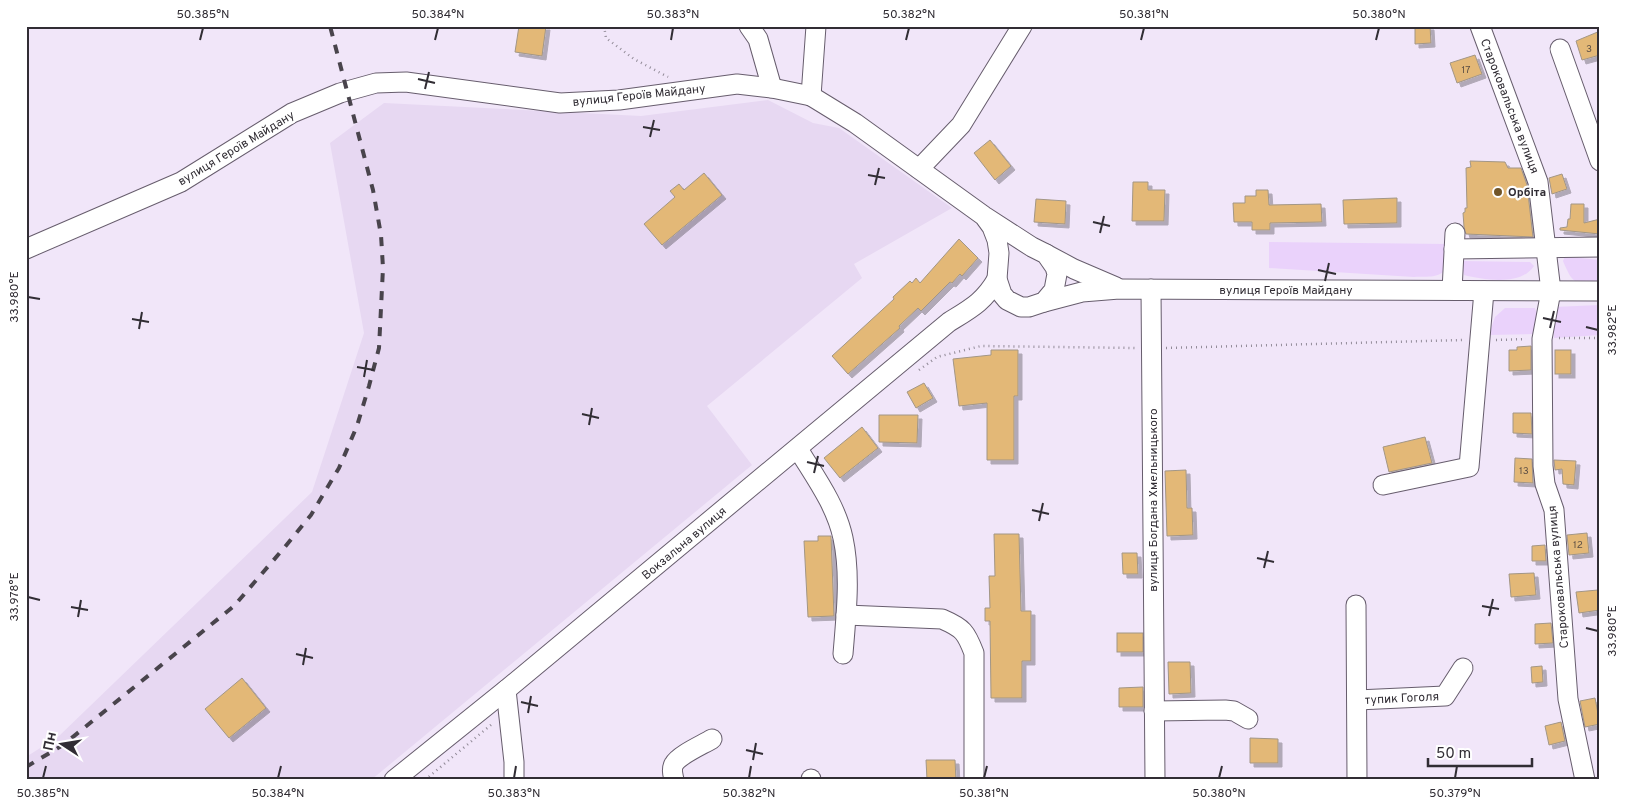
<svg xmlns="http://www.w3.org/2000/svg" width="1626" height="806" font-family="Overpass,sans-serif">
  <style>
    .built { fill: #e7d8f2 }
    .green { fill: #ead2fb }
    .building { fill: #e3b877; stroke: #a29686; filter: url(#shadow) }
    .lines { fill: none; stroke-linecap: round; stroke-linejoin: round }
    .minor-casing { stroke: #675d6d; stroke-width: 21 }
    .path { stroke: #928b98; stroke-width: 2.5; stroke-dasharray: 1 4; stroke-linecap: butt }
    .minor { stroke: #fff; stroke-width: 19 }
    .rail { stroke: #49444c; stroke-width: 4; stroke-dasharray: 9 9; stroke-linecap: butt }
    .ticks { fill: none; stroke: #312d34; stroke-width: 2 }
    .poi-dot { fill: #715528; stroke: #fff; stroke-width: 2 }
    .labels { text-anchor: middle; stroke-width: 4.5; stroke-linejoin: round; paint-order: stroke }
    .number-label { font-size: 10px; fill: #5e5045 }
    .street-label { font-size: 12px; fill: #312d34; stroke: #fff }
    .poi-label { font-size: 12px; font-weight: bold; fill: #312d34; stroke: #fff; text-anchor: start }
    .neatline { fill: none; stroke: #312d34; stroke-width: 2 }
    .ticks-label { font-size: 12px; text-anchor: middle; fill: #312d34 }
  </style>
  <defs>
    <filter id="shadow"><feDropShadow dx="4" dy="4" stdDeviation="0" flood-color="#0004"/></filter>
  </defs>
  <rect width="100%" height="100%" fill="#f1e6f9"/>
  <!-- built -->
  <path class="built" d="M768 100 813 123 839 128 952 208 854 264 862 278 707 406 752 465 371 780H26V757L59 736 312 492 364 333 330 143 384 103 641 116Z"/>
  <!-- green -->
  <g class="green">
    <path d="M1269 242 1447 244 1449 267C1438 279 1429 276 1414 277L1269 268Z"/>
    <path d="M1566 254 1571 257 1600 260V284C1575 284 1573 285 1563 261Z"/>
    <path d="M1461 261 1530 262 1534 266C1521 286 1484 280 1464 275Z"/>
    <path d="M1600 305V335L1554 338V307Z"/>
    <path d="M1505 308H1535L1540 323 1537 334 1489 335 1495 317Z"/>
  </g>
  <!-- building -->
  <g class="building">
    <path d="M519 26H546L542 56 515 52Z"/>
    <path d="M1415 26H1430L1431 43 1415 44Z"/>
    <path d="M1600 31V55L1582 60 1576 41Z"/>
    <path d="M1475 55 1482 74 1457 83 1450 63Z"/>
    <path d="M990 140 1011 166 995 180 974 153Z"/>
    <path d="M1470 161 1505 162 1508 168H1521L1527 185 1533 237 1466 234 1464 227 1463 213 1465 212V208H1467L1466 168 1471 167Z"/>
    <path d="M704 173 722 195 662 245 644 224 675 197 670 191 679 184 684 190Z"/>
    <path d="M1562 174 1567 189 1552 194 1549 178Z"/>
    <path d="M1133 182H1148V190H1165L1164 221H1132Z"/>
    <path d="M1256 190H1268L1269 205 1321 204 1322 222 1270 223V230H1252V222H1234L1233 203H1245V196H1256Z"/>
    <path d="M1397 198V223L1344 224 1343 200Z"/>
    <path d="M1036 199 1066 201 1065 224 1034 222Z"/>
    <path d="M1571 204H1584V223L1600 219V234L1560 230V228L1567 227 1568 219H1570Z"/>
    <path d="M959 239 978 258 962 276 960 274 952 283 950 282 921 311 918 308 899 326 900 328 848 374 832 356 894 299 893 297 910 281 912 283 916 278 920 283Z"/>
    <path d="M1531 346V370L1509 371V350H1517V347Z"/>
    <path d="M991 350H1018V396H1014V460H987V403L959 406 953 359 991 355Z"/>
    <rect x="1555" y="350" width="16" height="24"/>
    <path d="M924 383 933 398 916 408 907 392Z"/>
    <path d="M1513 413H1531L1532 434 1513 433Z"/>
    <path d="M879 415H918L917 443 879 442Z"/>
    <path d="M862 427 878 448 840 478 824 458Z"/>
    <path d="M1425 437 1432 463 1389 472 1383 447Z"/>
    <path d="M1515 458 1532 459 1533 483 1514 482Z"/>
    <path d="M1554 460 1576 461 1574 485 1563 484 1562 469 1555 470Z"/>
    <path d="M1186 470 1187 508H1192L1193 535 1167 536 1165 471Z"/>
    <path d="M1587 533 1589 553 1569 555 1567 535Z"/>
    <path d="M994 534H1019L1021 611H1031V661H1022V698H991L990 621H985V608H990L989 576H995Z"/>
    <path d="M818 536H831L834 616 808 617 804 541H818Z"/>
    <path d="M1545 545 1546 561H1532V546Z"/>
    <path d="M1122 553H1137L1138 574H1123Z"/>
    <path d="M1534 573 1536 595 1511 597 1509 574Z"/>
    <path d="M1598 590 1600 610 1579 613 1576 592Z"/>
    <path d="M1551 623 1553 643 1535 644V624Z"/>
    <rect x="1117" y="633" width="26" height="19"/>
    <path d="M1168 662H1190L1191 693 1169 694Z"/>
    <path d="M1542 666 1543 682 1532 683 1531 667Z"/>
    <path d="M242 678 266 708 229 738 205 709Z"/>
    <path d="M1143 687V707H1119V688Z"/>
    <path d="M1595 698 1600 724 1585 727 1580 701Z"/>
    <path d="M1561 722 1565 741 1549 745 1545 726Z"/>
    <path d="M1250 738 1278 739V763H1250Z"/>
    <path d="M926 760H955L956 780H927Z"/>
  </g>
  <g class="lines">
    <!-- minor casing -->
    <g class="minor-casing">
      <g id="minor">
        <path d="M749 26 758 39 772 88"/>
        <path d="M1480 26 1538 182 1551 291 1542 339 1543 466 1545 484 1554 510 1568 699 1585 780"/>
        <path d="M1560 49 1600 161"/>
        <path d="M811 96 816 26"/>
        <path d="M919 169 961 125 1022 26"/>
        <path d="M26 249 181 182 292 113 340 93 376 83 406 82 560 103 619 100 737 84 772 88 811 96 855 123 984 216 1032 247 1046 254 1055 267 1057 274 1054 290 1044 302 1029 307H1021L1007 300 1002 294 997 279 999 253 997 240 992 227 984 216"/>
        <path d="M1454 249 1600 247"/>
        <path d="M1046 254 1074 269 1116 287"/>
        <path d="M1151 289 1155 780"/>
        <path d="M1452 290 1455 233"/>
        <path d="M1044 302 1082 292 1119 289 1600 291"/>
        <path d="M798 449C815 477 836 505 843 538 851 575 846 616 843 654"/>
        <path d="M1383 485 1469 467 1484 291"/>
        <path d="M1356 605 1357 780"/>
        <path d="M846 615 942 619C963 628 966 632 974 653V780"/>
        <path d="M506 690 514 762V780"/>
        <path d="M1357 700 1445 696 1463 668"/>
        <path d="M1154 711 1225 710 1234 711 1248 719"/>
        <path d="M394 780 506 690 949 322C970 309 984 302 997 279"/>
        <path d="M674 780C673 775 671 769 674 764 679 755 702 745 712 739"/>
        <path d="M811 780V779"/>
      </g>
    </g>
    <!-- path -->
    <g class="path">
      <path d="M604 26 606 38 634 59 668 77"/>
      <path d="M1559 338H1600"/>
      <path d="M1496 340 1526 339"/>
      <path d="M1166 348 1463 340"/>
      <path d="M919 370 937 357 981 346 1136 348"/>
      <path d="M425 780 492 724"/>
    </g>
    <!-- minor -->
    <use href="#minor" class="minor"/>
    <!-- rail -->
    <path class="rail" d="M26 767 63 745 234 606 284 548 311 515 339 468 357 426 369 386 379 348 383 268 381 235 373 190 330 26"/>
  </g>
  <!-- ticks -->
  <path class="ticks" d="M200 40 203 28M435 40 438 28M671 40 673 28M906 40 909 28M1141 40 1144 28M1376 40 1379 28M418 79 435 83M425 89 429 72M643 127 660 130M650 137 654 120M868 175 885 178M875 185 879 168M1093 222 1110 226M1100 233 1104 216M1318 270 1336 274M1325 281 1329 263M28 297 40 299M1543 318 1561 322M132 319 149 322M1586 327 1598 330M1550 328 1554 311M139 329 142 312M357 367 374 370M364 377 367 360M582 414 599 418M589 425 592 408M807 462 824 466M814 473 818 456M1032 510 1049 514M1039 521 1043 503M1257 558 1274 562M1264 568 1268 551M28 597 40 600M1482 606 1499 609M71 607 88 610M1489 616 1493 599M78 617 81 600M1586 628 1598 631M296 654 313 658M303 665 306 648M521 702 538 706M528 713 531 696M746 750 763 754M753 760 756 743M43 778 46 766M278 778 281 766M514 778 516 766M749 778 751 766M984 778 987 766M1219 778 1222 766M1455 778 1457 766"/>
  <!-- markers -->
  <circle class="poi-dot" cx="1498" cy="192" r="5"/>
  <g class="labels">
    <!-- number labels -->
    <g class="number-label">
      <text x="1589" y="52">3</text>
      <text x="1466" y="73">17</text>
      <text x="1524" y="474">13</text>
      <text x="1578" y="548">12</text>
    </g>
    <!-- street labels -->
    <g class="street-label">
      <text transform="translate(639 95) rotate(-6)" y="4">вулиця Героїв Майдану</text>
      <text transform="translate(1510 106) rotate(69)" y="4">Староковальська вулиця</text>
      <text transform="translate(236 148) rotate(-31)" y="4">вулиця Героїв Майдану</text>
      <text x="1286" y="294">вулиця Героїв Майдану</text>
      <text transform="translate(1153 500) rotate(-90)" y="4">вулиця Богдана Хмельницького</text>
      <text transform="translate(684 543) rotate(-40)" y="4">Вокзальна вулиця</text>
      <text transform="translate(1558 577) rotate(-95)" y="4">Староковальська вулиця</text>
      <text transform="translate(1402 698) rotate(-3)" y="4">тупик Гоголя</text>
    </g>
    <!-- poi labels -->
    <g class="poi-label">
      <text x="1508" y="196">Орбіта</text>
    </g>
  </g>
  <!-- border -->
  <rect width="1626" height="806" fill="none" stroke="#ffffff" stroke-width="55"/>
  <!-- north arrow -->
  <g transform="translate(62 744) rotate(282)" stroke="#ffffff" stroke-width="4" paint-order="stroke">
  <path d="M0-4L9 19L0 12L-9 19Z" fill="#312d34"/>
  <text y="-8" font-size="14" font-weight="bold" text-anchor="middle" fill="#312d34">Пн</text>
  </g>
  <!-- scale -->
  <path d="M1428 758v8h104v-8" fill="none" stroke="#312d34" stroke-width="2.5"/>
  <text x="1436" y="758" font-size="15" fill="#312d34" stroke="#ffffff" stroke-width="4" paint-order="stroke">50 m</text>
  <rect x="28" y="28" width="1570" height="750" class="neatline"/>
  <g class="ticks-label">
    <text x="203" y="18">50.385°N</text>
    <text x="438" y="18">50.384°N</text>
    <text x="673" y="18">50.383°N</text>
    <text x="909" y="18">50.382°N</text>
    <text x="1144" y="18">50.381°N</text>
    <text x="1379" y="18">50.380°N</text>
    <text transform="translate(14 297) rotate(-90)" y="4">33.980°E</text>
    <text transform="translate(1612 330) rotate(-90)" y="4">33.982°E</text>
    <text transform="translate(14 597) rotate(-90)" y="4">33.978°E</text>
    <text transform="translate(1612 631) rotate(-90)" y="4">33.980°E</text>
    <text x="43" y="797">50.385°N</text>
    <text x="278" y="797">50.384°N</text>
    <text x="514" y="797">50.383°N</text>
    <text x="749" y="797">50.382°N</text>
    <text x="984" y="797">50.381°N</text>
    <text x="1219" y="797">50.380°N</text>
    <text x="1455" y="797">50.379°N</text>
  </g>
</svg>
